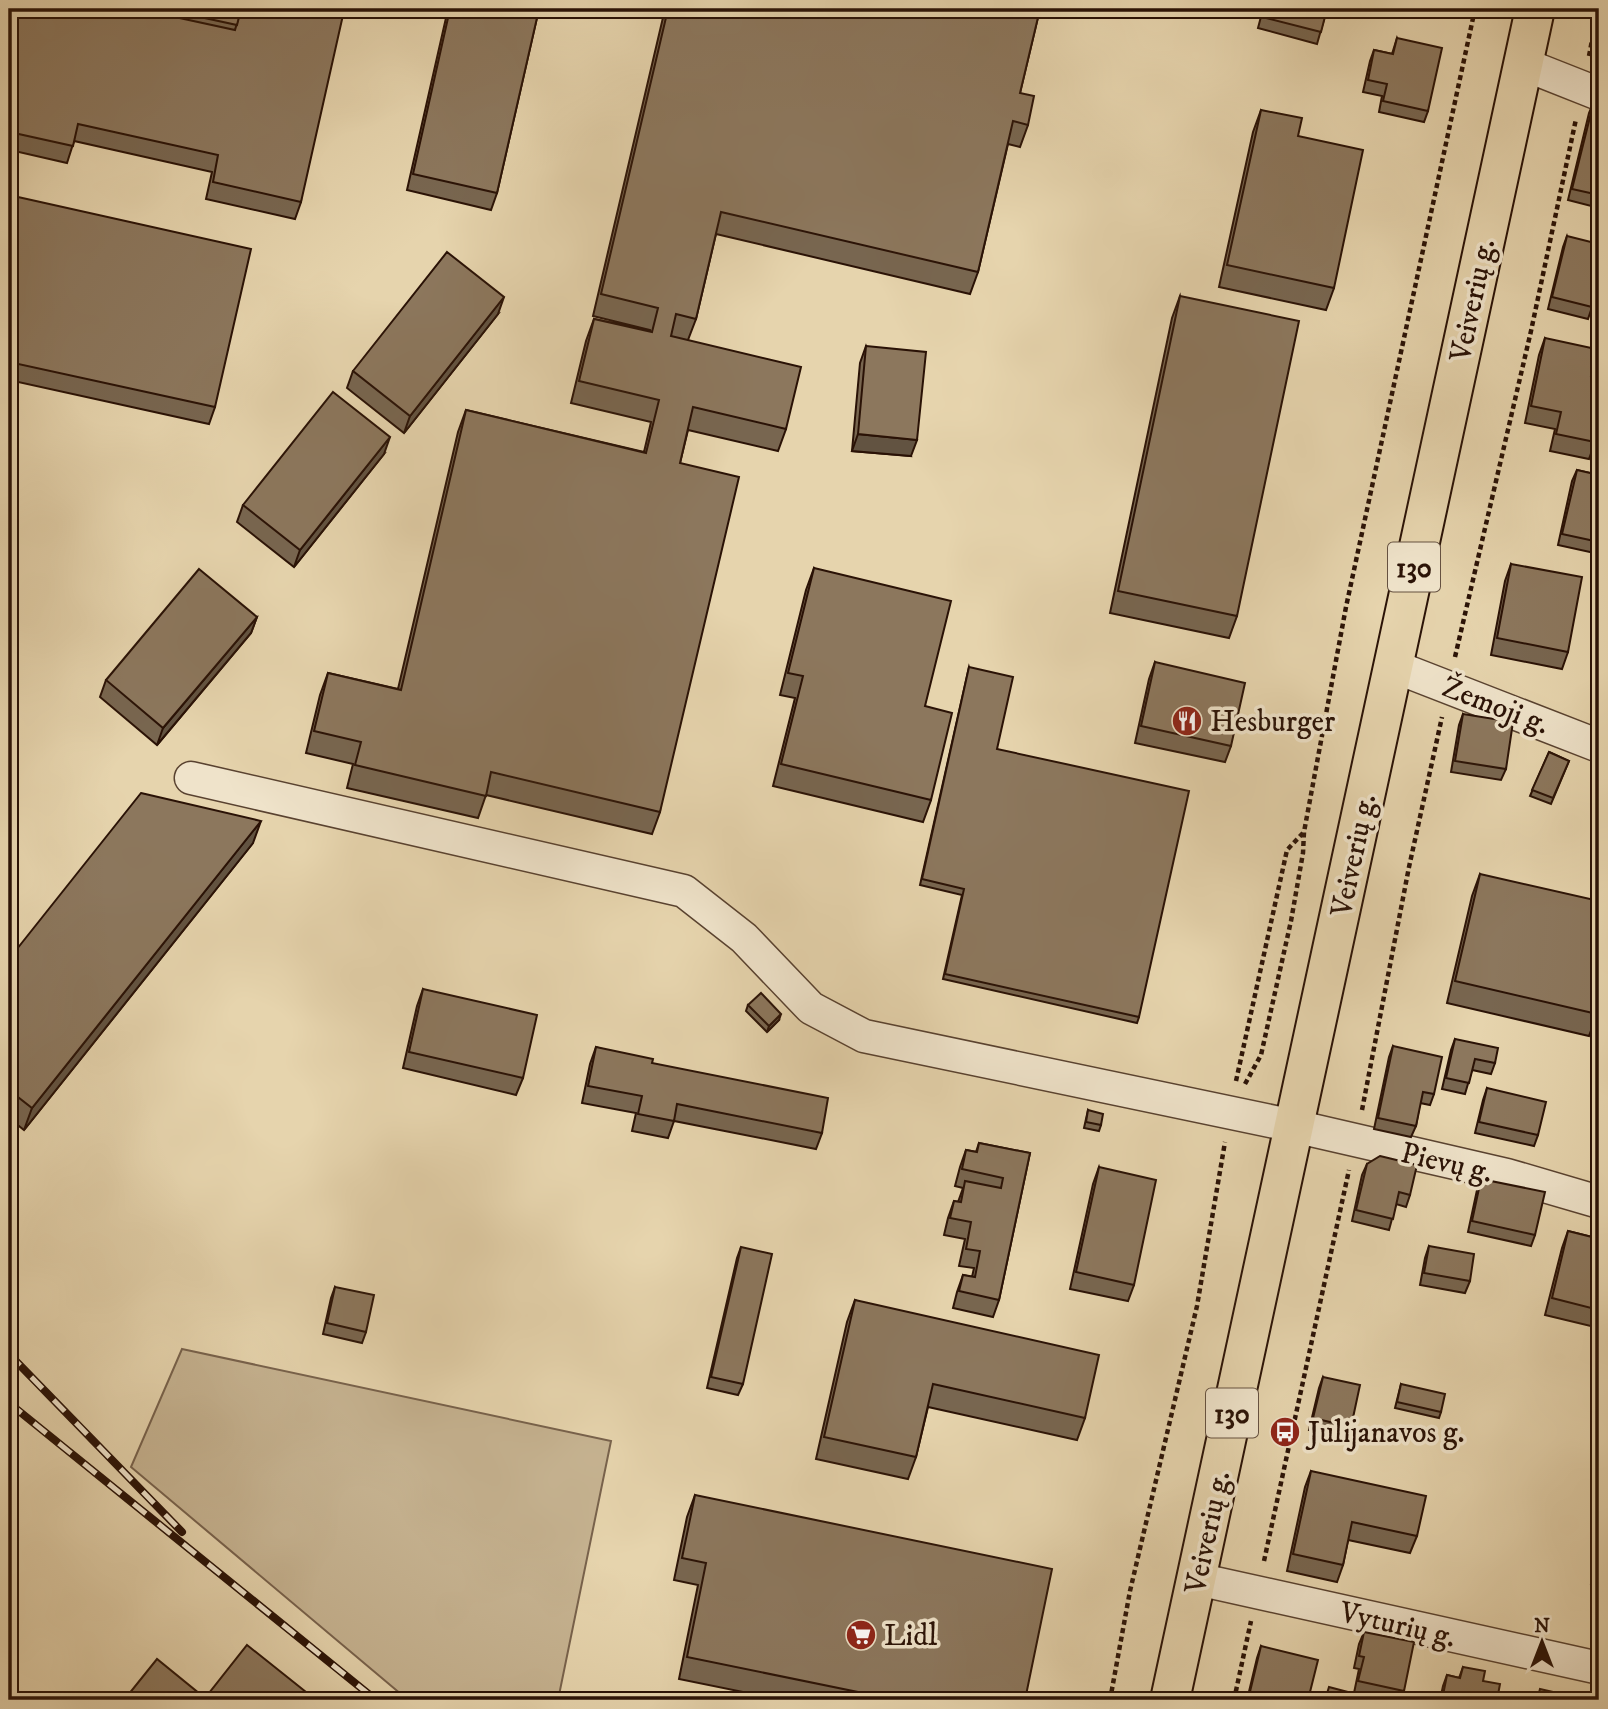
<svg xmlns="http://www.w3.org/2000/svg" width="1608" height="1709" font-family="'IM FELL DW Pica',serif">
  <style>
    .green { fill: #c6b391; stroke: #78624c; stroke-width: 2 }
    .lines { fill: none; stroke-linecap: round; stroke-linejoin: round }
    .minor-casing { stroke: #594230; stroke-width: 35 }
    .major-casing { stroke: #2a1206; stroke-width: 42 }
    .path { stroke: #2a1206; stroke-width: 4.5; stroke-dasharray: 5 3.5; stroke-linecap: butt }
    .minor { stroke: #efe3ca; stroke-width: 32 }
    .major { stroke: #e6d4ad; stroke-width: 38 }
    .rail-casing { stroke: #2a1206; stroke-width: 8 }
    .rail { stroke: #efe3ca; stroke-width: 5; stroke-dasharray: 16; stroke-linecap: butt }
    .wall { fill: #786650; stroke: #2a1206; stroke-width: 2 }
    .shaded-wall { fill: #625341; stroke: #2a1206; stroke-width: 2 }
    .building { fill: #8c775d; stroke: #2a1206; stroke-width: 2 }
    .labels { text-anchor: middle; stroke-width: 7; stroke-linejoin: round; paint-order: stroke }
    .shield { fill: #efe3ca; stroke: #655141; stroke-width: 2 }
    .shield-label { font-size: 28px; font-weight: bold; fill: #2a1206 }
    .street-label { font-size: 30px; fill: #2a1206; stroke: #efe3ca }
    .poi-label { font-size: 30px; fill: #2a1206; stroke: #efe3ca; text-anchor: start }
  </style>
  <rect width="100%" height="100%" fill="#e6d4ad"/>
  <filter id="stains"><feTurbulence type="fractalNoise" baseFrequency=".00286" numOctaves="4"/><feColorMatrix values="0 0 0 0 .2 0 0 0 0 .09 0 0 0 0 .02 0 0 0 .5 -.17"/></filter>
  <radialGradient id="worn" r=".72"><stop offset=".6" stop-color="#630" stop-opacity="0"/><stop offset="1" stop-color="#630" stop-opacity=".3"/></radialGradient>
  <!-- green -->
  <path class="green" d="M182 1349 611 1441 558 1700H408L131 1467Z"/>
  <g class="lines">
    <!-- minor casing -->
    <g class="minor-casing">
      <g id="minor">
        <path d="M1523 64 1599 94"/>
        <path d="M1393 666 1599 746"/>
        <path d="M191 778 684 891 744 938 811 1008 864 1036 1294 1126 1507 1175 1599 1202"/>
        <path d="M1197 1579 1599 1668"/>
      </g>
    </g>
    <!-- major casing -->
    <g class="major-casing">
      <path id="major" d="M1170 1700 1535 9"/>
    </g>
    <!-- path -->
    <g class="path">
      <path d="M1589 56 1598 9"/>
      <path d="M1455 657 1531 331 1576 119"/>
      <path d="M1236 1081 1287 850 1303 833"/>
      <path d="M1245 1084 1261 1055 1291 921 1303 853 1304 832 1346 607 1475 9"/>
      <path d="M1362 1110 1409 867 1442 717"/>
      <path d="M1264 1561 1349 1170"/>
      <path d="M1110 1700 1130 1591 1197 1306 1225 1142"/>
      <path d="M1234 1700 1251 1621"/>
    </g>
    <!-- minor -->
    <use href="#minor" class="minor"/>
    <!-- major -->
    <use href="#major" class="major"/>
    <!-- rail casing -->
    <g class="rail-casing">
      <g id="rail">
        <path d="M9 1354 182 1532"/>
        <path d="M9 1403 376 1700"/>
      </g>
    </g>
    <!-- rail -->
    <use href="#rail" class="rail"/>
  </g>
  <!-- wall -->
  <g class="wall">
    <path d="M9 9H313L301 202 295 219 206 199 212 172 74 141 67 163 10 150Z"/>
    <path d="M448 9H539L497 193 491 210 407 190Z"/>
    <path d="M665 9H1040L1020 93 1028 125 1020 147 1008 144 978 272 970 294 716 234 696 319 688 340 786 429 778 451 688 430 680 463 660 812 652 834 486 795 478 818 347 788 353 764 306 753 320 695 328 673 398 689 458 432 466 410 644 452 651 422 571 403 586 341 594 319 650 331V330L593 316Z"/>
    <path d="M1263 9H1327L1317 44 1258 28Z"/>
    <path d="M1397 38 1428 111 1424 122 1379 112 1382 96 1363 92 1370 61 1374 50 1392 54Z"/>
    <path d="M1594 101 1599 103V208L1568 200 1589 113Z"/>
    <path d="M1261 110 1298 136 1334 288 1326 310 1219 287 1253 132Z"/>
    <path d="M9 195 215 407 209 424 9 380Z"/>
    <path d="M1567 236 1592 307 1588 319 1548 309 1563 247Z"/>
    <path d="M1180 296 1237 616 1229 638 1110 613 1172 318Z"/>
    <path d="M498 314 404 433 347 388 353 371Z"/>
    <path d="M1545 338 1591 376 1595 442 1589 459 1550 451 1555 429 1525 423 1539 355Z"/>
    <path d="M866 346 911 456 852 451 860 363Z"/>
    <path d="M384 454 294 567 237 522 243 505Z"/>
    <path d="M1577 470 1599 475V554L1558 545 1572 481Z"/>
    <path d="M1511 564 1568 652 1562 669 1491 655 1505 581Z"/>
    <path d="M814 568 925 706 931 800 923 822 773 786 795 698 780 695 806 590Z"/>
    <path d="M257 617 251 633 157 745 100 697 106 680Z"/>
    <path d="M1155 662 1231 746 1225 762 1135 743 1149 679Z"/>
    <path d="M969 667 997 749 1139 1017 1137 1023 943 979 962 895 920 885Z"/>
    <path d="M1463 714 1506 769 1501 780 1451 772 1459 725Z"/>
    <path d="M1549 752 1569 761 1551 804 1530 796Z"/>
    <path d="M253 843 24 1130 9 1118V959Z"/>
    <path d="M1480 874 1597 1014 1589 1036 1447 1003 1472 896Z"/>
    <path d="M423 989 523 1078 516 1095 403 1068 417 1006Z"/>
    <path d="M748 1005 779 1020 767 1032 746 1011Z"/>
    <path d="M1455 1039 1495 1063 1491 1074 1472 1070 1465 1094 1442 1089 1451 1050Z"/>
    <path d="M1393 1046 1434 1094 1430 1105 1420 1103 1416 1126 1411 1137 1374 1129 1389 1057Z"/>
    <path d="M596 1047 822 1133 816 1149 674 1121 668 1138 632 1131 636 1113 582 1103 590 1064Z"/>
    <path d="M1487 1088 1538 1135 1534 1146 1475 1133 1483 1100Z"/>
    <path d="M1088 1110 1101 1125 1099 1131 1084 1128Z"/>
    <path d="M979 1143 1030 1153 999 1300 993 1317 953 1308 957 1292 963 1275 972 1277 974 1268 959 1266 965 1239 944 1235 948 1218 954 1201 958 1202 963 1188 955 1186 960 1167 966 1150 976 1152Z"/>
    <path d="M1367 1164 1410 1195 1406 1207 1396 1204 1389 1230 1352 1221 1362 1175Z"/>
    <path d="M1099 1167 1134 1285 1128 1301 1070 1289 1093 1184Z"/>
    <path d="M1481 1179 1535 1235 1531 1246 1468 1232 1477 1190Z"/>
    <path d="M1568 1231 1596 1238 1599 1232V1328L1545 1315 1562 1248Z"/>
    <path d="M1429 1246 1470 1281 1465 1293 1420 1285 1425 1258Z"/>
    <path d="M741 1247 743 1384 738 1395 707 1388 737 1258Z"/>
    <path d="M335 1287 366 1332 362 1343 323 1334 331 1298Z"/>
    <path d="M855 1300 1085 1418 1077 1440 928 1407 916 1457 908 1479 816 1459 847 1322Z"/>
    <path d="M1323 1377 1351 1427 1347 1438 1309 1430 1319 1388Z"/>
    <path d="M1401 1384 1441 1412 1439 1418 1395 1408Z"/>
    <path d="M1311 1471 1417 1536 1410 1553 1348 1540 1343 1565 1337 1582 1287 1571 1305 1487Z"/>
    <path d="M695 1495 1025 1700H782L679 1679 698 1585 674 1580 687 1517Z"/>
    <path d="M1599 1548V1586L1591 1584Z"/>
    <path d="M1364 1632 1404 1691 1401 1700H1390L1354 1693 1359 1669 1354 1668 1359 1644Z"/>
    <path d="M1261 1646 1308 1700H1247L1257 1658Z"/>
    <path d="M1463 1667 1483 1681 1497 1700H1440L1443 1686 1447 1675 1459 1678Z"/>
  </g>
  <!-- shaded-wall -->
  <g class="shaded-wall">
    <path d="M504 297 498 314 404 433 410 416Z"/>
    <path d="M858 434 917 440 911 456 852 451Z"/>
    <path d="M390 437 384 454 294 567 300 550Z"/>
    <path d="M257 617 251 633 157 745 163 728Z"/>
    <path d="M261 821 253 843 24 1130 32 1108Z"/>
    <path d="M781 1014 779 1020 767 1032 769 1026Z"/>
  </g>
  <!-- building -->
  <g class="building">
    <path d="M9 9H138L235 30 241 9H313L343 15 301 202 213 182 218 155 78 124 73 146 14 133 9 157Z"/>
    <path d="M163 9H241L237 25Z"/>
    <path d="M450 9H539L497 193 413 174Z"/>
    <path d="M668 9H1040L1020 93 1034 96 1028 125 1013 121 978 272 721 212 696 319 676 314 671 336 801 367 786 429 693 407 680 463 739 477 660 812 491 772 486 796 355 765 361 742 314 731 328 673 401 690 466 410 646 453 659 400 579 381 594 319 652 332 658 308 601 294Z"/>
    <path d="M1264 9H1327L1321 32 1262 17Z"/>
    <path d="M1397 38 1442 48 1428 111 1383 101 1387 84 1368 80 1374 50 1393 54Z"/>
    <path d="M1594 101 1599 103V195L1572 189Z"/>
    <path d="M1261 110 1302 118 1298 136 1363 150 1334 288 1227 265Z"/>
    <path d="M9 195 251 249 215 407 9 362Z"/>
    <path d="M1567 236 1599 244V278L1592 307 1552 297Z"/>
    <path d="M447 252 504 297 410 416 353 371Z"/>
    <path d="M1180 296 1299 321 1237 616 1118 591Z"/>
    <path d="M1545 338 1596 349 1591 376 1599 378V423L1595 442 1556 434 1561 412 1531 406Z"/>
    <path d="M866 346 926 352 917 440 858 434Z"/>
    <path d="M333 392 390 437 300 550 243 505Z"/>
    <path d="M1577 470 1599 475V542L1562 534Z"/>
    <path d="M1511 564 1582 577 1568 652 1497 638Z"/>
    <path d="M814 568 951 601 925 706 952 713 931 800 781 764 803 676 788 673Z"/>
    <path d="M199 569 257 617 163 728 106 680Z"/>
    <path d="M1155 662 1245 683 1231 746 1141 726Z"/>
    <path d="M969 667 1013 677 997 749 1189 791 1139 1017 945 974 964 889 922 879Z"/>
    <path d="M1463 714 1513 722 1506 769 1455 761Z"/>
    <path d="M1549 752 1569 761 1553 798 1532 790Z"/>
    <path d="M141 793 261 821 32 1108 9 1090V959Z"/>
    <path d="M1480 874 1599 901V1004L1597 1014 1455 981Z"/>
    <path d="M423 989 537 1015 523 1078 409 1052Z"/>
    <path d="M761 993 781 1014 769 1026 748 1005Z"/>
    <path d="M1455 1039 1498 1048 1495 1063 1475 1059 1469 1083 1446 1078Z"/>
    <path d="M1393 1046 1442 1057 1434 1094 1423 1092 1416 1126 1378 1118Z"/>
    <path d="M596 1047 653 1059 652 1063 828 1098 822 1133 677 1104 674 1121 638 1114 642 1096 588 1086Z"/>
    <path d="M1487 1088 1546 1102 1538 1135 1479 1122Z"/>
    <path d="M1088 1110 1103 1114 1101 1125 1086 1122Z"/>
    <path d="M979 1143 1030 1153 999 1300 959 1291 963 1275 975 1277 980 1251 966 1249 971 1222 950 1218 954 1201 961 1202 965 1181 1001 1188 1003 1178 962 1169 966 1150 977 1152Z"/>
    <path d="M1380 1156 1417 1165 1410 1195 1399 1192 1393 1219 1356 1210 1367 1164Z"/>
    <path d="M1099 1167 1156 1180 1134 1285 1076 1272Z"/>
    <path d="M1481 1179 1545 1192 1535 1235 1472 1221Z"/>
    <path d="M1568 1231 1596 1238 1598 1231 1599 1232V1310L1552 1298Z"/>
    <path d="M1429 1246 1474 1254 1470 1281 1424 1273Z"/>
    <path d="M741 1247 772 1254 743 1384 711 1377Z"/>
    <path d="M335 1287 374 1295 366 1332 327 1323Z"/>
    <path d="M855 1300 1099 1355 1085 1418 933 1384 916 1457 824 1437Z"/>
    <path d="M1323 1377 1360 1385 1351 1427 1313 1418Z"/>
    <path d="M1401 1384 1445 1394 1441 1412 1397 1402Z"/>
    <path d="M1311 1471 1426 1496 1417 1536 1352 1522 1343 1565 1293 1554Z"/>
    <path d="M695 1495 1052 1569 1025 1700H897L687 1657 706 1563 682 1558Z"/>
    <path d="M1599 1553V1573H1595Z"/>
    <path d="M1364 1632 1414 1642 1404 1691 1358 1681 1364 1657 1359 1656Z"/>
    <path d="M247 1645 316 1700H124L157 1659 205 1698Z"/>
    <path d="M1261 1646 1318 1660 1308 1700H1248Z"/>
    <path d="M1463 1667 1485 1671 1483 1681 1500 1684 1497 1700H1442L1447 1675 1460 1678Z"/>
    <path d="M1329 1687 1363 1696 1362 1700H1325Z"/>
    <path d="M1540 1689 1588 1700H1537Z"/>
  </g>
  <!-- icons -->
  <defs>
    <g id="restaurant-disc" transform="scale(1.575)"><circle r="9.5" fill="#8f2418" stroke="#efe3ca"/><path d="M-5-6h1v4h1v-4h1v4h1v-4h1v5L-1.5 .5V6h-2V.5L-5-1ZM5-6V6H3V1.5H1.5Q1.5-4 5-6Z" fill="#fff"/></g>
    <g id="bus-disc" transform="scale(1.575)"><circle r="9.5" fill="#8f2418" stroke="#efe3ca"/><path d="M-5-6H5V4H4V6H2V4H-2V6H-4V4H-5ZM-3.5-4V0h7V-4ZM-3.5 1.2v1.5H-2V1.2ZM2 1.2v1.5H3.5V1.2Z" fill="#fff"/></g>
    <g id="supermarket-disc" transform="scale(1.575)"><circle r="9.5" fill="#8f2418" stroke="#efe3ca"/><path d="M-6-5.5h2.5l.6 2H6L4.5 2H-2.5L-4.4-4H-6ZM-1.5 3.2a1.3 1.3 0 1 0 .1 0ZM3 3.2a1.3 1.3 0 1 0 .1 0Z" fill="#fff"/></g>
  </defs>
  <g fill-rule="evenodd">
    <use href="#restaurant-disc" x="1187" y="721"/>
    <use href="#bus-disc" x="1285" y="1432"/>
    <use href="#supermarket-disc" x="861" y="1635"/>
  </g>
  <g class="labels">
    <!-- shield labels -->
    <g class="shield">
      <rect x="1388" y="542.5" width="52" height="49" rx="5"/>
      <rect x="1206" y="1388.5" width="52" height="49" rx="5"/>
    </g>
    <g class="shield-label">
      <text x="1414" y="577">130</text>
      <text x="1232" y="1423">130</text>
    </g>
    <!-- street labels -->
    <g class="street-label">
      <text transform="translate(1472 300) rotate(-78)" y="10">Veiverių g.</text>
      <text transform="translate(1496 705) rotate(21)" y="10">Žemoji g.</text>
      <text transform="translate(1353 855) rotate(-78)" y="10">Veiverių g.</text>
      <text transform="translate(1447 1162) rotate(13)" y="10">Pievų g.</text>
      <text transform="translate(1207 1532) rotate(-78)" y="10">Veiverių g.</text>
      <text transform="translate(1398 1624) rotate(13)" y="10">Vyturių g.</text>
    </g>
    <!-- poi labels -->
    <g class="poi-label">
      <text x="1210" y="731">Hesburger</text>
      <text x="1308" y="1442">Julijanavos g.</text>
      <text x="884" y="1645">Lidl</text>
    </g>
  </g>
  <!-- margin -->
  <rect width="1608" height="1709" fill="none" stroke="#e6d4ad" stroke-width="35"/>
  <rect x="10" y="10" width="1587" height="1688" fill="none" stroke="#2a1206" stroke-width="3.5"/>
  <rect x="18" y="18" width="1573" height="1674" fill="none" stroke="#2a1206" stroke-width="2"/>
  <!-- north arrow -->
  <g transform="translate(1542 1642)" stroke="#efe3ca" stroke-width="5" paint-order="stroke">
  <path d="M0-5L12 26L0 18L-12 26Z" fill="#2a1206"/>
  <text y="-10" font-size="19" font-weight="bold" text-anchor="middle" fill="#2a1206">N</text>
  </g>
  <rect width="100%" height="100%" filter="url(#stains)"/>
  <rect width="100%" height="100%" fill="url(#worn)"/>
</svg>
